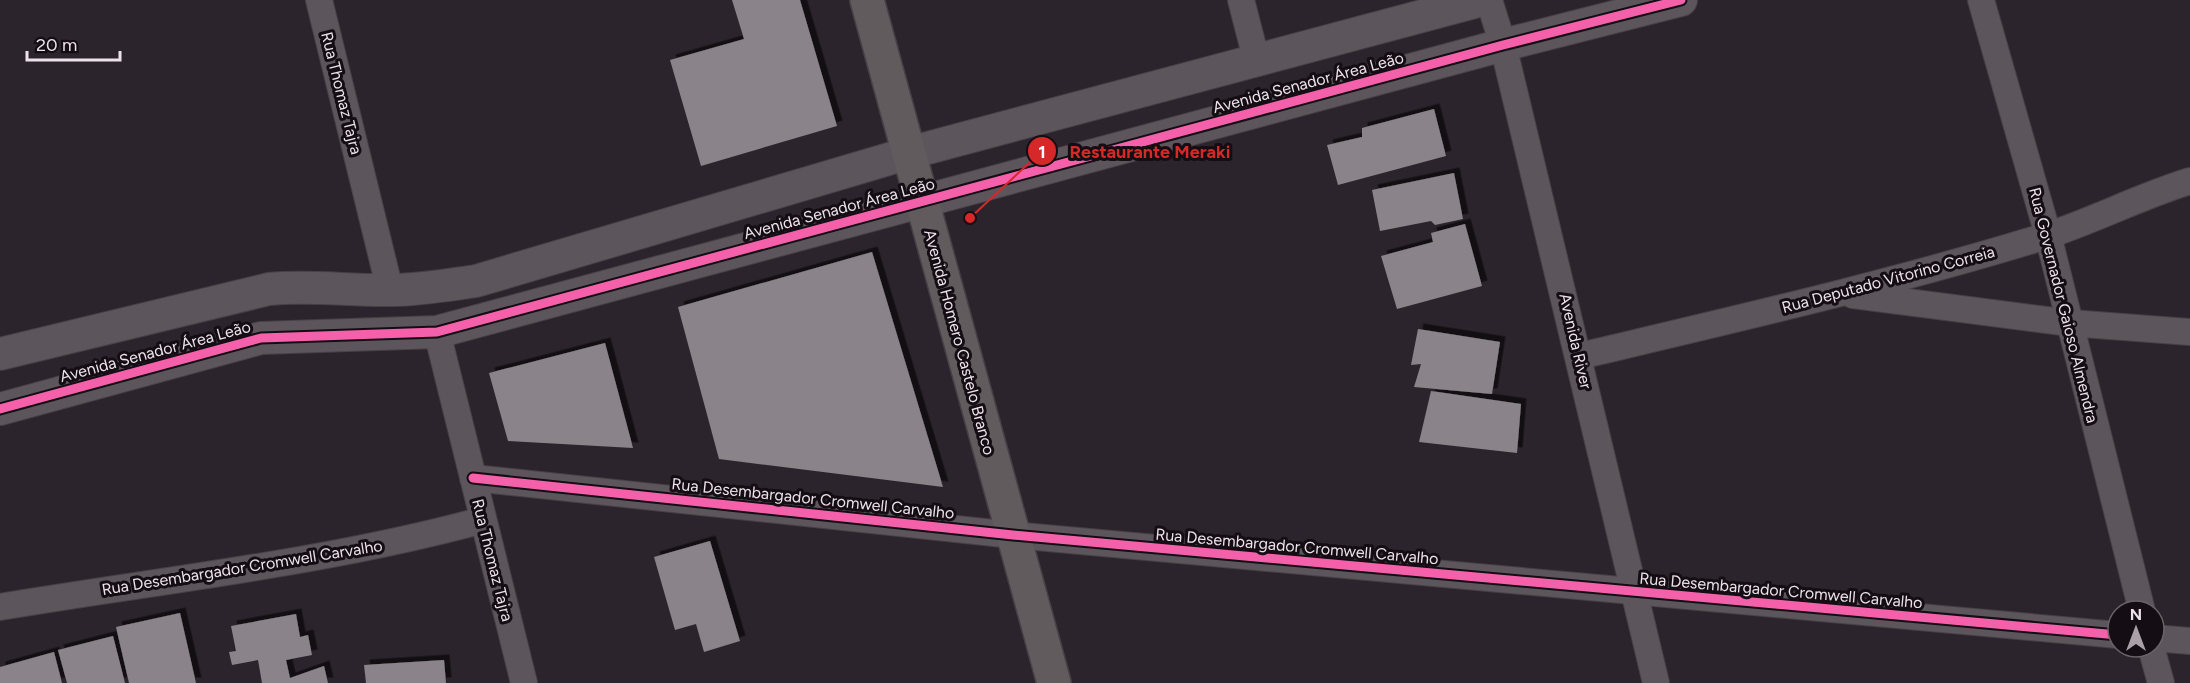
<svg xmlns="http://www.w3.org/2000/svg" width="2190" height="683" font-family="Figtree,sans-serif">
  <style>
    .building { fill: #8a838a; filter: url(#shadow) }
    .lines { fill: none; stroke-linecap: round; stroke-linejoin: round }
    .minor-casing { stroke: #474047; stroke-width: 28 }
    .tertiary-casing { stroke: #474047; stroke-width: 34 }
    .secondary-casing { stroke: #474047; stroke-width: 36 }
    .minor { stroke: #5c565c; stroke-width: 26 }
    .tertiary { stroke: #5c565c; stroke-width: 32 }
    .secondary { stroke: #615b5d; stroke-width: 33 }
    .cycleway-casing { stroke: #140d13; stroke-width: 13 }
    .cycleway { stroke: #f560ab; stroke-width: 9 }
    .labels { text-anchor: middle; stroke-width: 6; stroke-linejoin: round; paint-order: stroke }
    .street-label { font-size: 16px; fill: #ece2eb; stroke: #140d13 }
    .leader { fill: none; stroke: #d62828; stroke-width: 2 }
    .callout-dot { fill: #d62828; stroke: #140d13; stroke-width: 2 }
    .mark-label { font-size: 18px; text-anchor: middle; font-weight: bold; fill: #fff }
    .callout-label { font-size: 18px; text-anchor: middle; font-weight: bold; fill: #d62828; stroke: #140d13; stroke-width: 6; stroke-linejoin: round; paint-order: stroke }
  </style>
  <defs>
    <filter id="shadow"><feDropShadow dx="5.5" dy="-5.5" stdDeviation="0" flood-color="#0009"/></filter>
  </defs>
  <rect width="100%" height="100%" fill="#2c242c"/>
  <!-- building -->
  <g class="building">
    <path d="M732 0H800L837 126 701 166 670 60 744 39Z"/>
    <path d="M1434 109 1446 156 1338 185 1327 145 1362 137V128Z"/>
    <path d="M1454 173 1463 219 1435 225 1431 221 1380 231 1372 190Z"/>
    <path d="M1465 224 1482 286 1397 309 1381 256 1433 242 1431 233Z"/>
    <path d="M872 252 943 487 719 459 678 307Z"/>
    <path d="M1418 329 1500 342 1492 394 1414 387 1421 364 1411 365Z"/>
    <path d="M605 343 633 448 508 441 489 373Z"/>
    <path d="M1431 391 1521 404 1517 453 1419 442Z"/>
    <path d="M710 541 740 641 704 652 696 624 675 630 654 557Z"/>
    <path d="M180 613 196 683H129L116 627Z"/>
    <path d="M296 614 300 637 308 635 312 655 286 660 290 678 324 666 328 683H262L258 660 232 665 229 652 236 651 231 626Z"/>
    <path d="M113 636 125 683H67L58 650Z"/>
    <path d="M54 652 62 683H0V667Z"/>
    <path d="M444 660 446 683H366L364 665Z"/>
  </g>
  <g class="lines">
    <!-- minor casing -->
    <g class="minor-casing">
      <g id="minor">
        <path d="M319 0 390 290"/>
        <path d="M1241 0 1256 58"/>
        <path d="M1489 0 1503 45 1656 683"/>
        <path d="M1981 0 2048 235 2142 611"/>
        <path d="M1853 295 2070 323 2190 332"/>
        <path d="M437 332 524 683"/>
        <path d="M1580 356C1736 319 1893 283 2046 236 2095 220 2141 196 2190 181"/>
        <path d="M473 478 1013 535 2118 635"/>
        <path d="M0 607C161 580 325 563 483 520"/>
        <path d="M2154 638 2190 641"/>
        <path d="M2151 647 2161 683"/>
      </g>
    </g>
    <!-- tertiary casing -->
    <g class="tertiary-casing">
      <g id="tertiary">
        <path d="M0 354 269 289C310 285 351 291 392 290 420 290 448 285 476 281L909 153 1482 0"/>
        <path d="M0 409 261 338 437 332 1503 45 1681 0"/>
      </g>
    </g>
    <!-- secondary casing -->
    <g class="secondary-casing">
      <path id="secondary" d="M867 0 1054 683"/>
    </g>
    <!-- minor -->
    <use href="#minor" class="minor"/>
    <!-- tertiary -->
    <use href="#tertiary" class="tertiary"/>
    <!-- secondary -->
    <use href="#secondary" class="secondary"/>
    <!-- cycleway casing -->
    <g class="cycleway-casing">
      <g id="cycleway">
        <path d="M0 409 261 338 437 332 1503 45 1681 0"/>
        <path d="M473 478 1013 535 2118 635"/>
      </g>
    </g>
    <!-- cycleway -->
    <use href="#cycleway" class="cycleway"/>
  </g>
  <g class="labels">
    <!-- street labels -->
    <g class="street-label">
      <text transform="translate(1308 82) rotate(-15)" y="6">Avenida Senador Área Leão</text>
      <text transform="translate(342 93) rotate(76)" y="6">Rua Thomaz Tajra</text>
      <text transform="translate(839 208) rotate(-15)" y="6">Avenida Senador Área Leão</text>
      <text transform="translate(1888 279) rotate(-15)" y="6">Rua Deputado Vitorino Correia</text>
      <text transform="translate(2064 305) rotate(76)" y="6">Rua Governador Gaioso Almendra</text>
      <text transform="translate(1576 341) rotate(77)" y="6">Avenida River</text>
      <text transform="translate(960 342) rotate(75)" y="6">Avenida Homero Castelo Branco</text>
      <text transform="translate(155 351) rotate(-15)" y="6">Avenida Senador Área Leão</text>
      <text transform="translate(813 498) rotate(6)" y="6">Rua Desembargador Cromwell Carvalho</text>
      <text transform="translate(1297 546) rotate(5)" y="6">Rua Desembargador Cromwell Carvalho</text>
      <text transform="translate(493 560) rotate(76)" y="6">Rua Thomaz Tajra</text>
      <text transform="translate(242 567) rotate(-9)" y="6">Rua Desembargador Cromwell Carvalho</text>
      <text transform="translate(1781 590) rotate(5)" y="6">Rua Desembargador Cromwell Carvalho</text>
    </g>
  </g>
  <!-- callouts -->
  <path class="leader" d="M970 218L1042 151"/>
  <g class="callout-dot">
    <circle cx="970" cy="218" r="6"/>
    <circle cx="1042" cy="151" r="15"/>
  </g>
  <g class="mark-label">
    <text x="1042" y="158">1</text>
  </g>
  <g class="callout-label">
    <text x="1150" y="158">Restaurante Meraki</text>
  </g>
  <!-- north arrow -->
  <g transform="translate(2136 629)"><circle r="28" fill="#140d13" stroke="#6a6269" stroke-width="1.5"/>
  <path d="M0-4.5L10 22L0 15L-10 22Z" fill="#a9a0a8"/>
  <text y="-9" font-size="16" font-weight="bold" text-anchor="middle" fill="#ece2eb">N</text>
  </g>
  <!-- scale -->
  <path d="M27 51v9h93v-9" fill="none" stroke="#ece2eb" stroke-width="3"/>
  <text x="36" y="51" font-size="18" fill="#ece2eb" stroke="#140d13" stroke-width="4.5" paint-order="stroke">20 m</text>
</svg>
